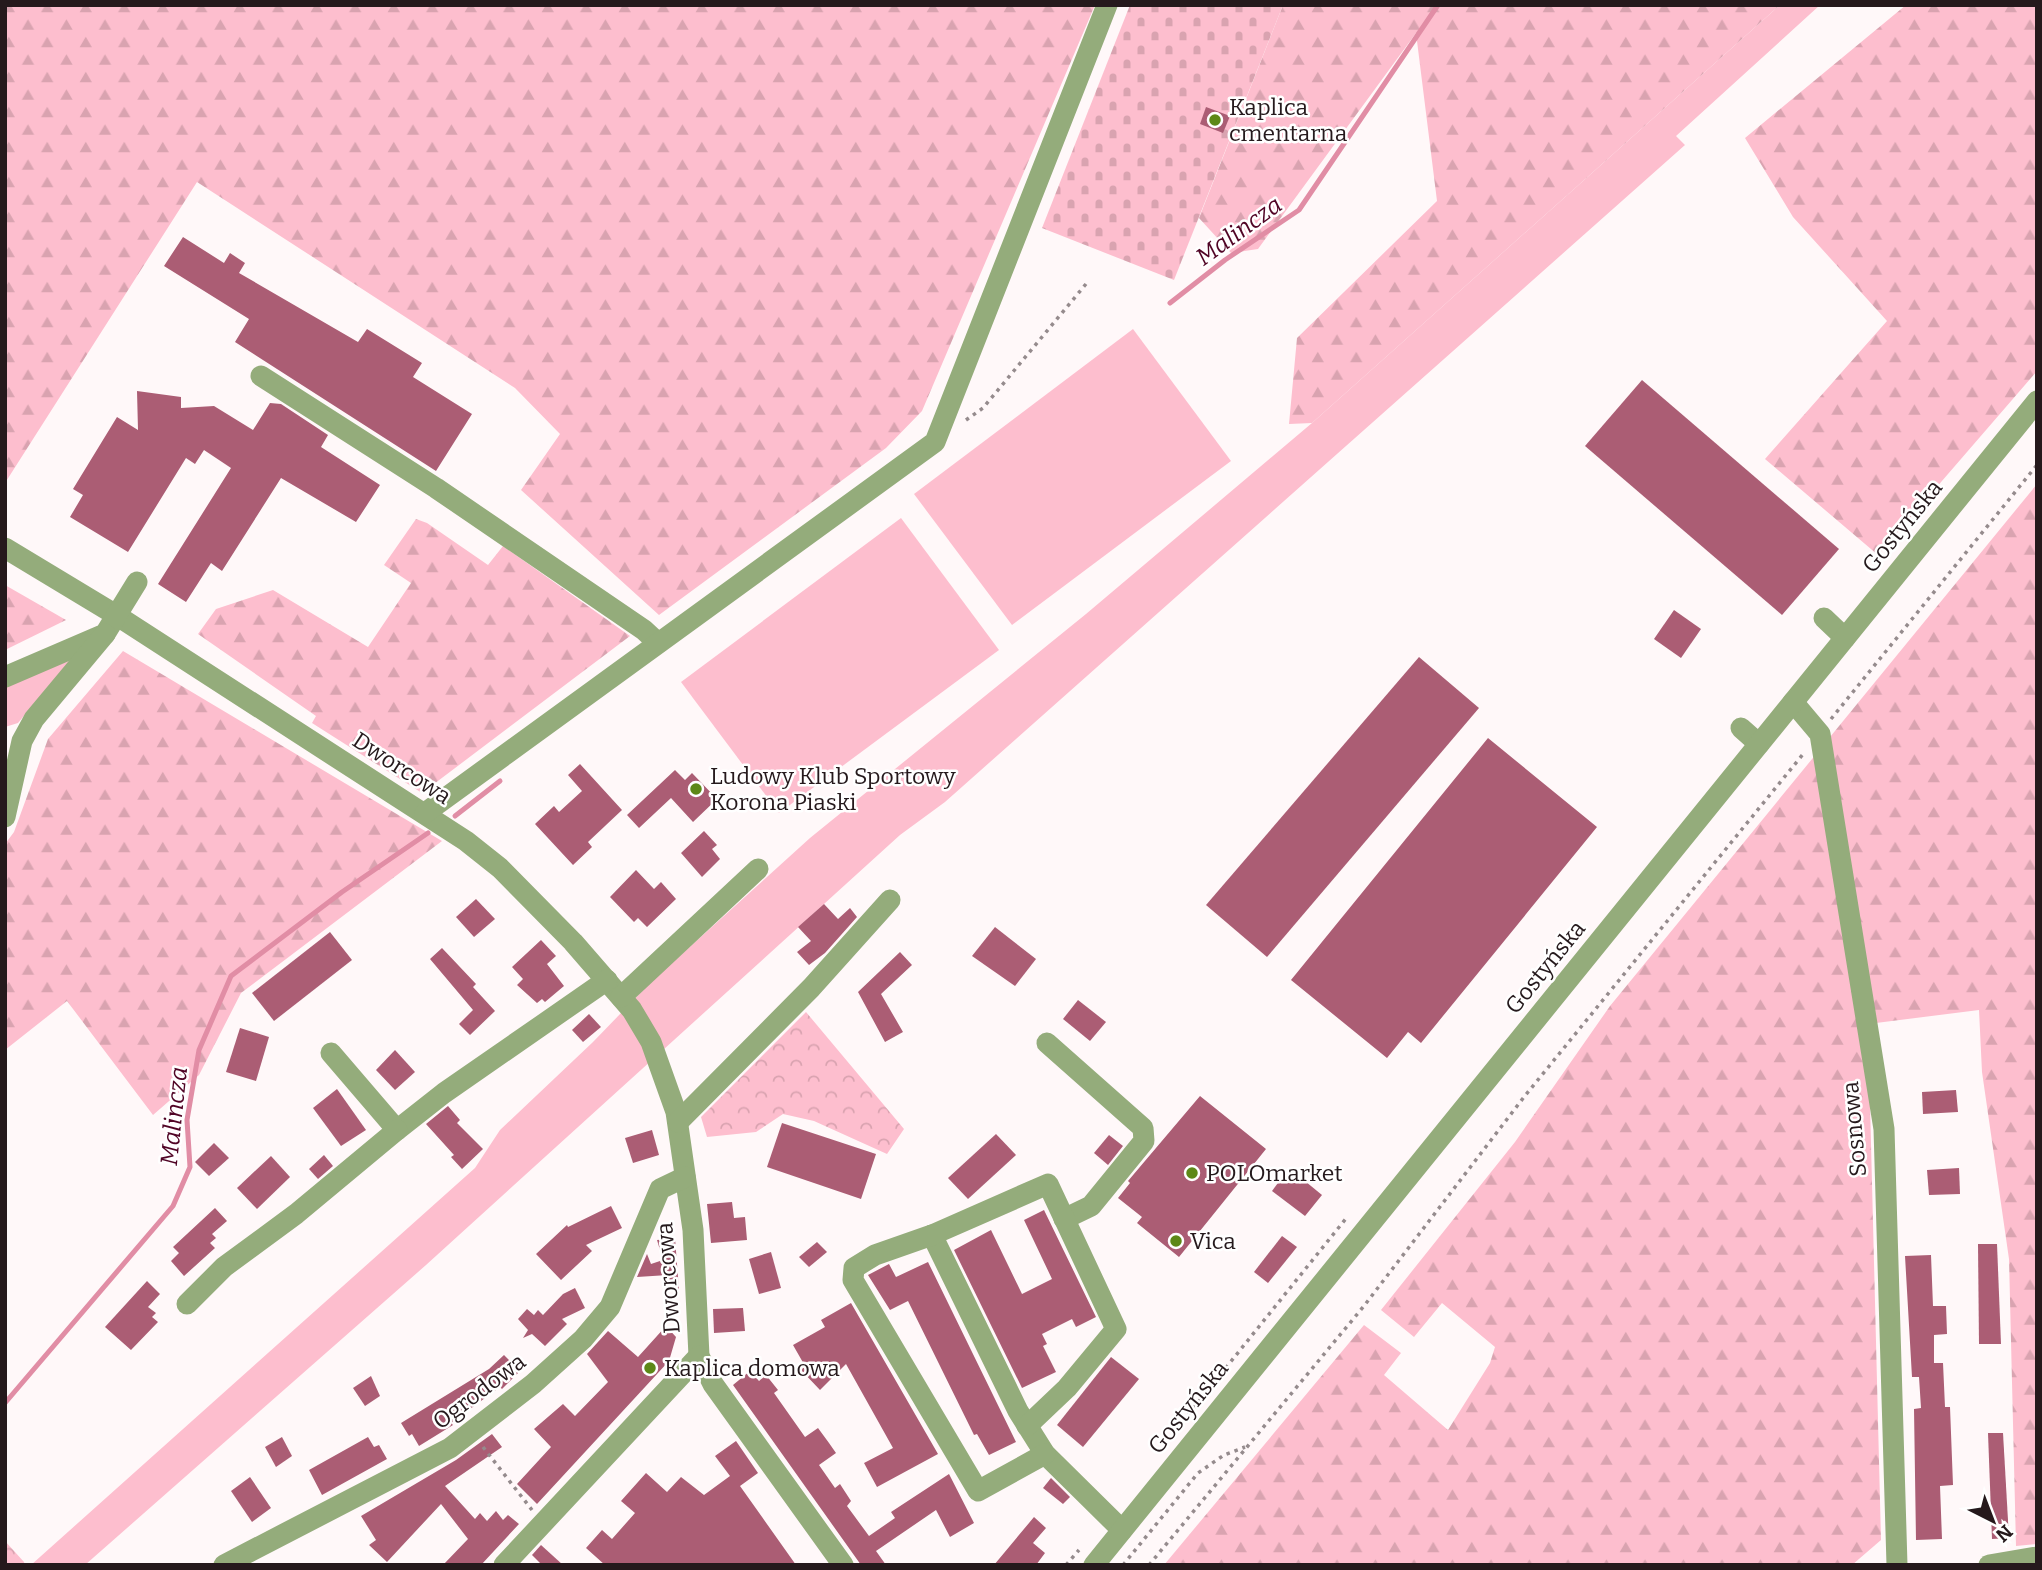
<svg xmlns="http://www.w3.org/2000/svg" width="2042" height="1570" font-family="Bitter,serif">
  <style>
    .grass { fill: #fdbece }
    .forest { fill: url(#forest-firs) }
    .cemetery { fill: url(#cemetery-stones) }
    .park { fill: url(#park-crowns) }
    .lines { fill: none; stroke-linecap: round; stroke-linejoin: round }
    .stream { stroke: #e18da5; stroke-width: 5 }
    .building { fill: #ab5d74 }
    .path { stroke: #958b8d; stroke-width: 3.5; stroke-dasharray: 3.5 5; stroke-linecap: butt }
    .minor { stroke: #94ac7b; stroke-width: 21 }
    .poi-dot { fill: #5d8817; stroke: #fff; stroke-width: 2.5 }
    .labels { text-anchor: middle; stroke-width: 5; stroke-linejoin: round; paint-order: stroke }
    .poi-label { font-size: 23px; fill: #25191c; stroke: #fff; text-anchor: start }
    .street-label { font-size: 23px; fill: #25191c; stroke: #fff }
    .water-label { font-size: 24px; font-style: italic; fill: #500425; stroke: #fff }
  </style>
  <defs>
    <pattern id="forest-firs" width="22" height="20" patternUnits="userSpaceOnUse" patternTransform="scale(1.75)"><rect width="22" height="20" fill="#fdbece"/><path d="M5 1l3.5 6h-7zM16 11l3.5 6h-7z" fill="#d9a3b0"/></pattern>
    <pattern id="cemetery-stones" width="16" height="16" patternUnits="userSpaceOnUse" patternTransform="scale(1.75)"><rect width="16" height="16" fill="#fdbece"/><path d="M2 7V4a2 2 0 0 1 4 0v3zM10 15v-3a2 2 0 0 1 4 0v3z" fill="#d9a3b0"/></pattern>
    <pattern id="park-crowns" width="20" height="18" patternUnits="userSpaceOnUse" patternTransform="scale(1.75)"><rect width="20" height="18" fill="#fdbece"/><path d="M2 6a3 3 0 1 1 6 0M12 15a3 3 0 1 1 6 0" fill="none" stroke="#d9a3b0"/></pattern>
  </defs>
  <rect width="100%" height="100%" fill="#fff8f9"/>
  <!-- grass -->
  <g class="grass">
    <path d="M1780 5H1820L1676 136 1685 145 945 802 900 835 426 1265 85 1565H31L475 1168 500 1130 593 1042 651 982 810 838 1086 614 1312 423Z"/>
    <path d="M1133 329 1231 461 1012 625 914 494Z"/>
    <path d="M901 518 999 650 779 813 681 682Z"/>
    <path d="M76 653 18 723 5 727V684Z"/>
  </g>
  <!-- forest -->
  <g class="forest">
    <path d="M5 5H1095L922 411 886 448 659 615 521 490 560 434 515 388 197 182 5 483Z"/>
    <path d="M1283 5H1780L1312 423 1289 424 1297 338 1437 201 1416 33 1258 249 1231 253 1199 218Z"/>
    <path d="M1906 5H2037V371L1878 555 1765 459 1887 321 1793 217 1745 138Z"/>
    <path d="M2037 484V1544L2016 1546 2009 1259 1982 1072 1979 1010 1868 1024 1881 1540 1852 1565H1164L1364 1325 1401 1353 1384 1375 1448 1430 1490 1363 1495 1347 1442 1303 1414 1337 1381 1310 1515 1142 1610 1006Z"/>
    <path d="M416 519 427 523 488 565 503 546 630 636 422 793 312 723 316 716 198 634 216 609 273 590 368 647 411 583 384 565Z"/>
    <path d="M5 585 66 620 5 650Z"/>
    <path d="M123 651 442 841 241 993 199 1075 153 1115 67 1001 5 1050V844L14 832 48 739Z"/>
  </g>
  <!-- cemetery -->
  <path class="cemetery" d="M1130 5H1283L1174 280 1042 228Z"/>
  <!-- park -->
  <g class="park">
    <path d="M806 1012 904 1129 887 1154 814 1121 783 1114 756 1132 707 1137 701 1117Z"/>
    <path d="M5 1541 24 1562 25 1565H5Z"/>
  </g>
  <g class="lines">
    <!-- stream -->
    <g class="stream">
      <path d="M1170 303 1225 260 1299 210 1438 5"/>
      <path d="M455 816 500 781"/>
      <path d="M5 1403 173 1206 190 1167 187 1120 199 1050 231 976 342 892 428 833"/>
    </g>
  </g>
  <!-- building -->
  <g class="building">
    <path d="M1206 107 1230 116 1223 133 1200 124Z"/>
    <path d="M183 237 224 263 230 253 245 263 239 273 358 342 367 329 422 363 413 377 472 414 436 471 235 342 249 319 164 266Z"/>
    <path d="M1642 380 1839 549 1782 615 1585 446Z"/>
    <path d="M137 391 181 397V408L214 406 253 430 270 403 281 404 328 435 321 447 380 485 356 522 281 478 222 571 211 563 186 602 158 584 231 468 204 450 195 464 186 458 128 552 70 517 83 495 73 489 117 417 138 430Z"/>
    <path d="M1674 610 1701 629 1681 658 1654 639Z"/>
    <path d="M1419 657 1479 708 1267 957 1206 905Z"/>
    <path d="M1488 738 1597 827 1421 1043 1408 1032 1387 1058 1291 980Z"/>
    <path d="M580 764 622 810 588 842 592 847 573 865 535 824 554 806 559 812 582 791 568 775Z"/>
    <path d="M675 770 685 780 692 773 717 799 693 822 671 798 639 828 627 815Z"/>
    <path d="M704 831 717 845 712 849 720 859 702 877 681 853Z"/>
    <path d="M636 870 654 889 661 882 676 899 647 927 638 918 634 922 610 897Z"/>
    <path d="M476 899 495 919 474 937 456 917Z"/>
    <path d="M824 904 838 919 850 908 857 917 825 953 809 965 797 952 811 941 798 927Z"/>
    <path d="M995 927 1036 959 1015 986 972 956Z"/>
    <path d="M330 932 352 960 274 1021 252 993Z"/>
    <path d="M541 940 556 956 547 964 564 986 545 1002 542 999 537 1003 517 985 523 979 512 967Z"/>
    <path d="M442 948 476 984 473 987 495 1011 470 1035 459 1024 473 1010 430 959Z"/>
    <path d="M900 952 912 965 881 994 903 1032 885 1042 858 992Z"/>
    <path d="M1078 1000 1106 1022 1090 1041 1063 1019Z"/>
    <path d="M589 1014 601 1027 583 1042 572 1030Z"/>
    <path d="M240 1028 269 1037 256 1081 226 1072Z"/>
    <path d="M395 1050 415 1072 395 1090 376 1070Z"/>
    <path d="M337 1089 366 1130 341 1146 313 1108Z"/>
    <path d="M1956 1090 1958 1112 1923 1114 1922 1092Z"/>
    <path d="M1200 1096 1266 1149 1179 1257 1137 1223 1142 1217 1118 1198 1130 1183 1128 1181Z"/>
    <path d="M448 1106 460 1120 457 1123 483 1149 462 1169 451 1157 454 1155 426 1124Z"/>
    <path d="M782 1123 876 1154 861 1199 767 1167Z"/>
    <path d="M652 1130 659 1155 633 1163 625 1138Z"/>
    <path d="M996 1134 1016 1155 968 1199 948 1178Z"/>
    <path d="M1109 1135 1123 1146 1108 1165 1094 1153Z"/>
    <path d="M214 1143 229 1158 209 1176 195 1162Z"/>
    <path d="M324 1155 333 1166 318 1179 309 1169Z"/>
    <path d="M271 1156 290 1177 257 1209 237 1188Z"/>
    <path d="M1289 1168 1322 1195 1305 1216 1272 1191Z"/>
    <path d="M1959 1168 1960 1194 1929 1195 1927 1170Z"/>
    <path d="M732 1202 734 1218 745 1217 747 1240 711 1243 707 1204Z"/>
    <path d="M611 1206 622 1228 586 1245 592 1251 561 1280 536 1254 567 1225 568 1227Z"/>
    <path d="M215 1208 227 1221 212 1234 216 1238 210 1243 215 1248 184 1276 171 1261 179 1253 173 1247Z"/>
    <path d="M1044 1210 1096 1317 1076 1327 1072 1319 1042 1334 1047 1344 1043 1346 1056 1372 1022 1388 954 1250 991 1230 1022 1294 1052 1279 1024 1220Z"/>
    <path d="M1282 1236 1297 1247 1268 1283 1254 1272Z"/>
    <path d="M675 1238 679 1290 673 1292 668 1275 637 1277 647 1254 651 1264 663 1260 657 1240Z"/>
    <path d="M817 1242 827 1252 809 1267 799 1257Z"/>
    <path d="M1978 1244H1997L2001 1344H1979Z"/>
    <path d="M771 1252 781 1288 759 1294 749 1259Z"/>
    <path d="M1931 1255 1933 1306H1946L1947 1334 1934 1335V1363H1943L1945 1407H1950L1953 1485 1940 1486 1942 1539 1916 1540 1914 1409 1921 1408 1919 1377H1912L1905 1256Z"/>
    <path d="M928 1262 1016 1442 989 1455 977 1434 974 1435 908 1301 890 1310 868 1275 889 1264 896 1277Z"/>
    <path d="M147 1281 160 1294 148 1307 156 1313 152 1317 158 1322 131 1350 105 1327Z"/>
    <path d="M575 1288 585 1308 562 1319 567 1324 545 1346 532 1334 523 1338 528 1330 518 1319 527 1309 534 1315 538 1310 543 1315 563 1294Z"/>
    <path d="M851 1303 938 1454 877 1487 864 1463 893 1448 846 1364 820 1390 801 1370 805 1366 793 1345 825 1327 821 1320Z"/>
    <path d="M743 1308 745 1331 714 1333 713 1309Z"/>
    <path d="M666 1326 676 1337 669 1361 537 1504 517 1484 551 1447 534 1429 563 1404 575 1416 608 1382 587 1354 608 1331 638 1357Z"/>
    <path d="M504 1355 520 1371 502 1389 500 1387 451 1423 453 1425 419 1446 412 1434 409 1436 401 1423 489 1369Z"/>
    <path d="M1111 1357 1139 1379 1083 1447 1057 1425Z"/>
    <path d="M750 1371 759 1381 766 1375 778 1390 774 1393 805 1437 818 1428 829 1443 836 1453 819 1465 835 1488 840 1484 851 1501 847 1506 869 1536 895 1518 891 1512 949 1474 974 1523 950 1537 936 1510 876 1551 886 1565H861L733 1385Z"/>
    <path d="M371 1376 380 1396 365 1406 353 1388Z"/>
    <path d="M1988 1433H2003L2009 1538 1992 1539Z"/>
    <path d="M492 1434 502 1447 445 1486 475 1519 480 1513 487 1521 496 1511 503 1520 508 1515 519 1524 481 1565H443L468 1539 441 1504 387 1562 369 1545 376 1540 361 1516 456 1460Z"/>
    <path d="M282 1437 292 1456 276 1467 265 1447Z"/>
    <path d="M368 1437 374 1447 379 1445 387 1459 322 1495 309 1470Z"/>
    <path d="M736 1441 758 1473 740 1486 796 1565H605L586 1548 602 1530 612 1539 635 1513 621 1501 646 1473 667 1492 681 1477 704 1495 730 1476 715 1456Z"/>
    <path d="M250 1477 271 1508 252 1522 231 1491Z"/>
    <path d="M1051 1478 1070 1497 1063 1504 1043 1488Z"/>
    <path d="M1034 1517 1046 1528 1033 1543 1045 1553 1036 1565H994Z"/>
    <path d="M541 1545 563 1565H542L532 1555Z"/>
  </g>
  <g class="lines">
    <!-- path -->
    <g class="path">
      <path d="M966 420 983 408 1086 284"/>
      <path d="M1831 719 2037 465"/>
      <path d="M1183 1421 1348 1216"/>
      <path d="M483 1447 532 1510"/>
      <path d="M1066 1565 1079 1550"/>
      <path d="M1123 1565 1198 1473 1224 1455 1245 1447"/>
      <path d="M1149 1565 1364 1306 1524 1097 1804 753"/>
    </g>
    <!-- minor -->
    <g class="minor">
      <path d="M261 376 436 488 644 630 658 643"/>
      <path d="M5 548 116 615 466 841 500 868 573 942 632 1010 651 1042 676 1112 693 1230 699 1356 713 1384 843 1565"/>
      <path d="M1824 618 1845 638"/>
      <path d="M5 677 105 634 137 582"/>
      <path d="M1793 702 1820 734 1884 1129 1897 1565"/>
      <path d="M1741 728 1759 744"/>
      <path d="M425 813 935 442 1107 5"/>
      <path d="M5 817 22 741 34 719 105 634"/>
      <path d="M621 997 758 869"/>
      <path d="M1047 1043 1143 1128 1144 1141 1091 1206 1064 1219"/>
      <path d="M331 1053 397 1130 444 1093 607 980"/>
      <path d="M678 1122 811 988 890 900"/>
      <path d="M932 1235 1018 1411 1045 1454 1122 1530"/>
      <path d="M187 1304 224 1267 296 1214 397 1130"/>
      <path d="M1027 1426 1067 1388 1116 1329 1048 1184 932 1235 875 1255 854 1268 853 1280 978 1491 1045 1454"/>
      <path d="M224 1565 450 1448 533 1384 583 1339 610 1307 660 1189 685 1177"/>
      <path d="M504 1565 699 1356"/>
      <path d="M1094 1565 2037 401"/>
      <path d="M1989 1565 2037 1557"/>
    </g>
  </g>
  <!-- markers -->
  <g class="poi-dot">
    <circle cx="1215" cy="120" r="7"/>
    <circle cx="696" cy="789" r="7"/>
    <circle cx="1192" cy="1173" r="7"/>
    <circle cx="1176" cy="1241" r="7"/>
    <circle cx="650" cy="1368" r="7"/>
  </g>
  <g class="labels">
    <!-- poi labels -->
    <g class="poi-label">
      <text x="1229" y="115">Kaplica<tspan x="1229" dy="26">cmentarna</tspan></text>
      <text x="710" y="784">Ludowy Klub Sportowy<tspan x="710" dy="26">Korona Piaski</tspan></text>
      <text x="1206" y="1181">POLOmarket</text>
      <text x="1190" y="1249">Vica</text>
      <text x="664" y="1376">Kaplica domowa</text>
    </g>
    <!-- street labels -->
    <g class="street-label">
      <text transform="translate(1902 526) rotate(-51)" y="8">Gostyńska</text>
      <text transform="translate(402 768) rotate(33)" y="8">Dworcowa</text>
      <text transform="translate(1545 967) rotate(-51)" y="8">Gostyńska</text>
      <text transform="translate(1854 1129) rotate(-95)" y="8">Sosnowa</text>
      <text transform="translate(668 1278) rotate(-94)" y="8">Dworcowa</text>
      <text transform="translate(479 1391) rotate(-37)" y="8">Ogrodowa</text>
      <text transform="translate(1188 1407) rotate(-51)" y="8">Gostyńska</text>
    </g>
    <!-- water labels -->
    <g class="water-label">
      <text transform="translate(1239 231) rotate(-36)" y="8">Malincza</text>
      <text transform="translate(174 1116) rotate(-84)" y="8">Malincza</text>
    </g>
  </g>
  <!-- border -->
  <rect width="2042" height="1570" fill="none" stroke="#25191c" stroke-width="14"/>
  <!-- north arrow -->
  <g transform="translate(1993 1521) rotate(138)" stroke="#ffffff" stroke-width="5" paint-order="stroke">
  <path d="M0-5L12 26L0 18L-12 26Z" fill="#25191c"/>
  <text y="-10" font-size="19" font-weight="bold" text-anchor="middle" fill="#25191c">N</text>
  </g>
</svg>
